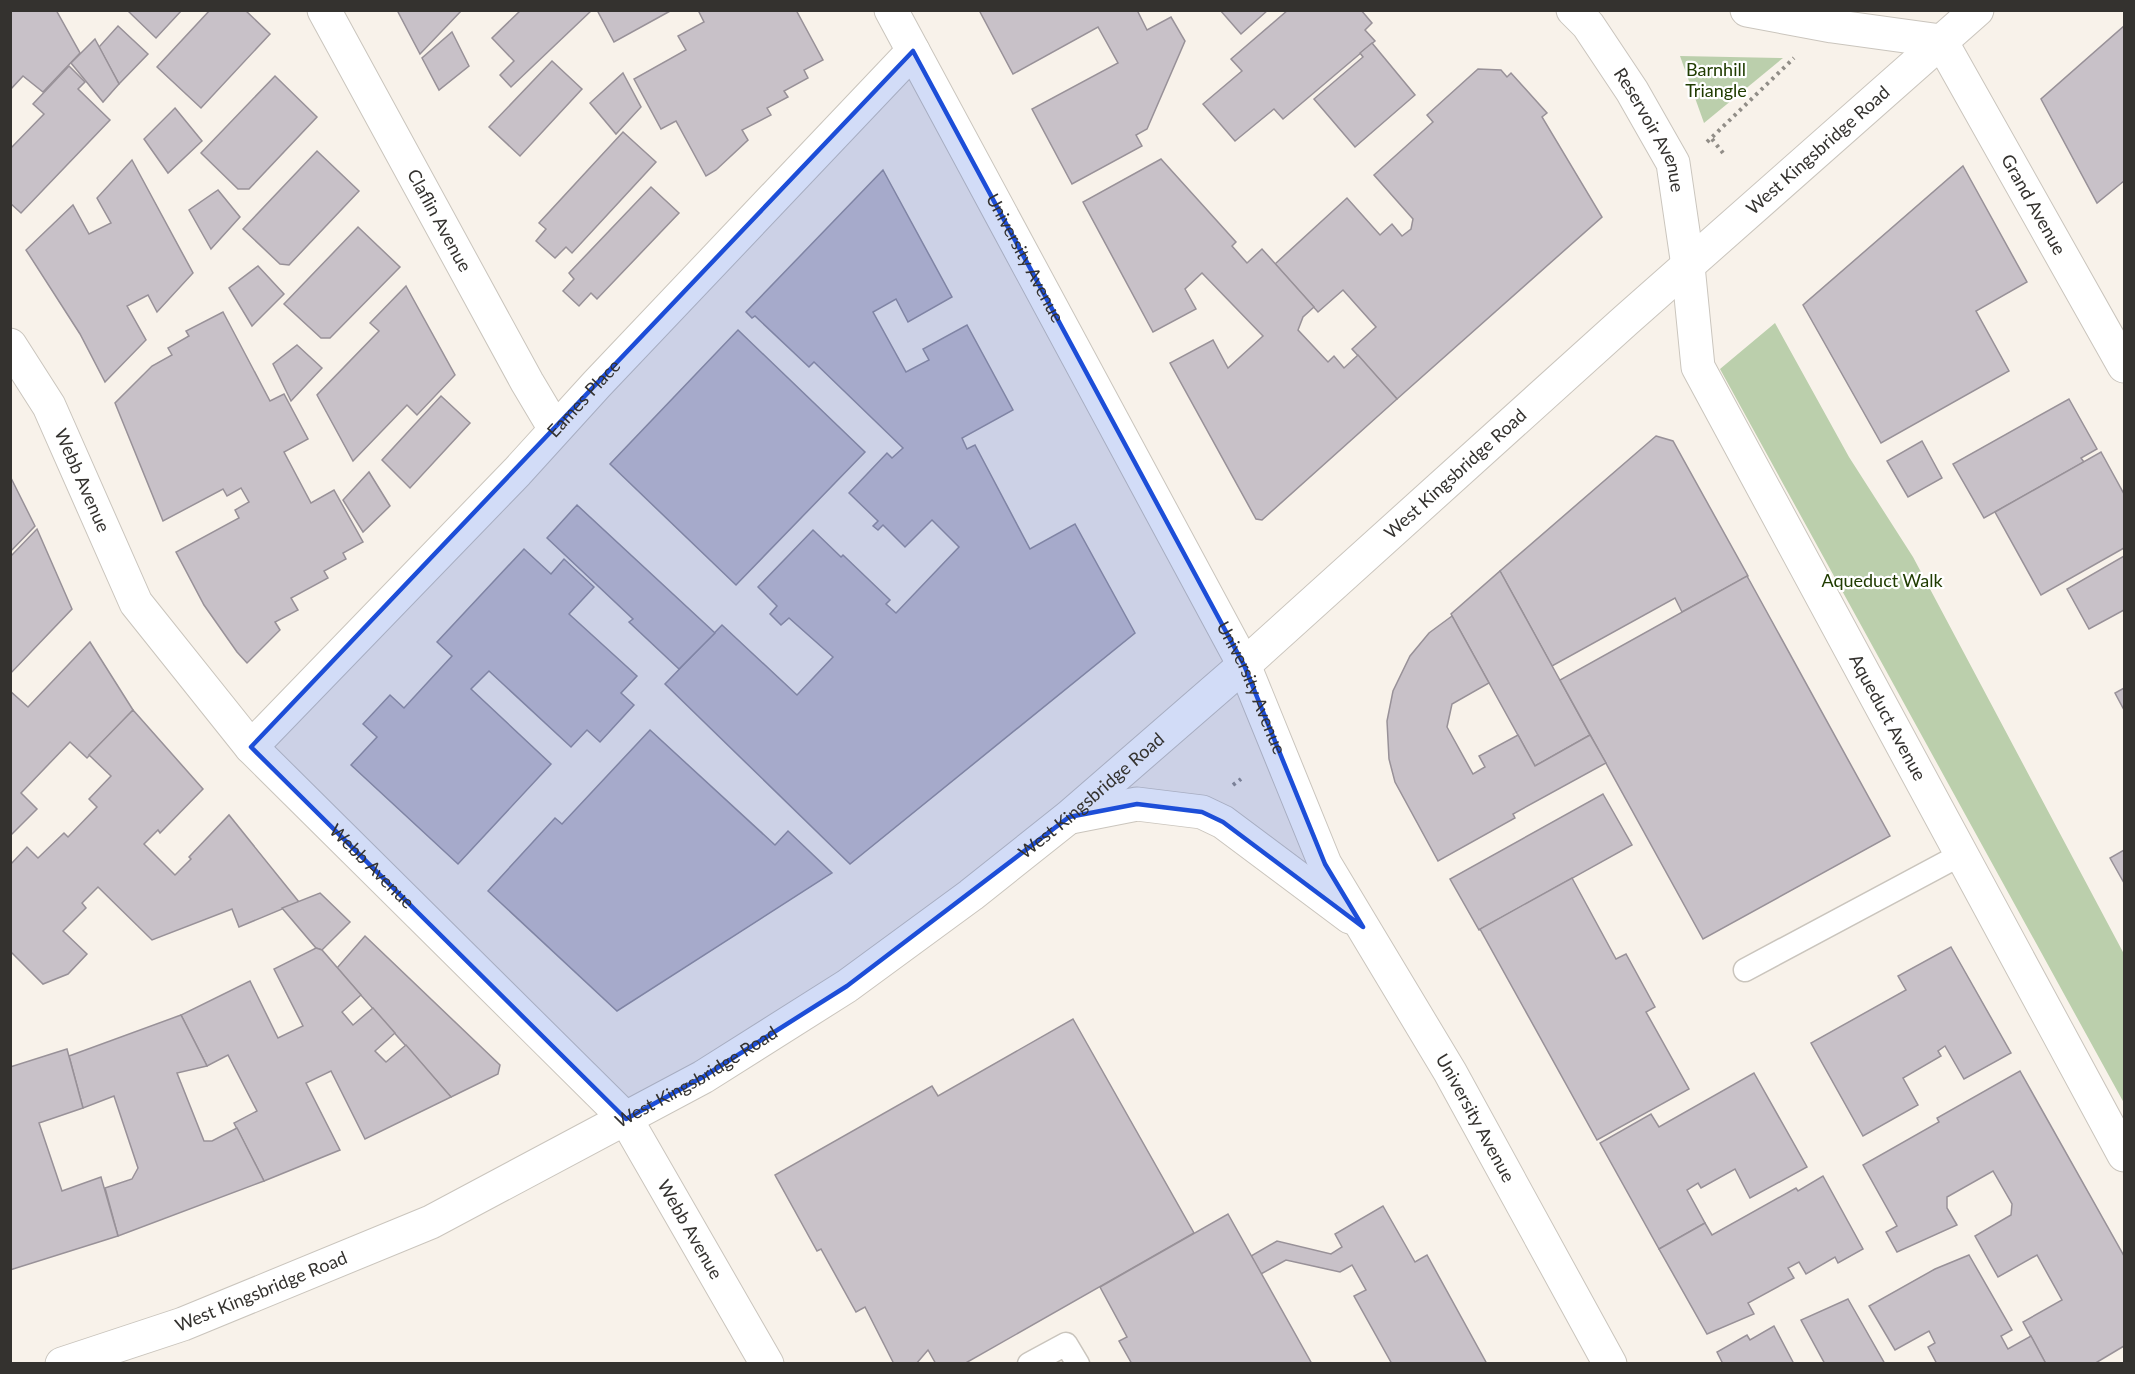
<svg xmlns="http://www.w3.org/2000/svg" width="2135" height="1374" font-family="Lato,sans-serif">
  <style>
    .green { fill: #bbcfac }
    .building { fill: #c8c1c8; stroke: #989198; stroke-width: 1.5 }
    .lines { fill: none; stroke-linecap: round; stroke-linejoin: round }
    .lane-casing { stroke: #cac5bd; stroke-width: 25 }
    .street-casing { stroke: #cac5bd; stroke-width: 35 }
    .secondary-casing { stroke: #cac5bd; stroke-width: 35 }
    .path { stroke: #918d87; stroke-width: 4; stroke-dasharray: 3 4.5; stroke-linecap: butt }
    .lane { stroke: #fff; stroke-width: 22 }
    .street { stroke: #fff; stroke-width: 33 }
    .secondary { stroke: #fff; stroke-width: 33 }
    .marked { fill: #1d4ed8; fill-opacity: 0.2; stroke: #1d4ed8; stroke-width: 4.5; stroke-linejoin: round }
    .labels { text-anchor: middle; stroke-width: 4.5; stroke-linejoin: round; paint-order: stroke }
    .park-label { font-size: 18px; fill: #203c01; stroke: #fff }
    .street-label { font-size: 18px; fill: #34322f; stroke: #fff }
  </style>
  <rect width="100%" height="100%" fill="#f8f2ea"/>
  <!-- green -->
  <g class="green">
    <path d="M1680 56 1783 58 1704 123Z"/>
    <path d="M1775 323 1849 457 1913 557 2124 954V1103L1720 369Z"/>
  </g>
  <!-- building -->
  <g class="building">
    <path d="M10 10H56L80 53 43 92 23 76 10 90Z"/>
    <path d="M127 10H182L156 38Z"/>
    <path d="M210 10H245L270 34 201 108 157 67Z"/>
    <path d="M397 10H462L420 54Z"/>
    <path d="M521 10H592L511 87 500 75 514 61 492 38Z"/>
    <path d="M597 10H672L614 42Z"/>
    <path d="M698 10H796L823 60 804 70 808 78 784 91 788 97 767 108 771 115 742 130 748 140 716 170 706 176 676 121 661 129 634 79 686 50 678 36 704 22Z"/>
    <path d="M979 10H1137L1147 30 1171 17 1185 41 1147 129 1136 135 1142 146 1072 184 1032 109 1118 63 1098 27 1013 74Z"/>
    <path d="M1220 10H1268L1241 34Z"/>
    <path d="M1288 10H1361L1372 23 1365 30 1375 41 1283 119 1274 109 1235 141 1203 104 1242 71 1231 59Z"/>
    <path d="M118 26 148 54 119 84 99 47Z"/>
    <path d="M2124 26V181L2097 203 2041 99Z"/>
    <path d="M452 32 469 66 439 90 422 58Z"/>
    <path d="M95 39 119 84 103 102 71 63Z"/>
    <path d="M1372 43 1415 95 1355 147 1314 99 1363 57 1360 53Z"/>
    <path d="M552 61 582 89 520 156 489 127Z"/>
    <path d="M69 66 85 82 78 89 110 120 21 213 10 203V149L44 114 33 104Z"/>
    <path d="M1478 69 1501 70 1507 77 1511 73 1547 113 1542 117 1602 217 1397 399 1352 349 1376 327 1343 290 1318 312 1275 264 1347 198 1380 235 1392 224 1402 236 1411 229 1413 219 1374 175 1433 122 1427 115Z"/>
    <path d="M623 73 641 107 616 134 590 103Z"/>
    <path d="M275 76 317 117 249 189H238L201 153Z"/>
    <path d="M175 108 202 141 168 173 144 139Z"/>
    <path d="M623 132 656 162 572 253 566 247 555 258 536 241 546 229 539 223Z"/>
    <path d="M317 151 359 191 289 265 280 264 243 229Z"/>
    <path d="M1161 159 1236 242 1232 246 1247 263 1262 249 1314 307 1303 317 1298 330 1328 362 1334 356 1344 368 1358 355 1397 399 1262 520 1256 519 1170 363 1213 340 1228 368 1263 336 1202 273 1185 289 1196 309 1153 332 1083 202Z"/>
    <path d="M132 160 193 273 157 312 148 295 127 306 146 340 105 382 80 334 26 250 73 205 89 234 111 223 97 198Z"/>
    <path d="M1963 166 2027 282 1976 311 2009 371 1881 443 1803 305Z"/>
    <path d="M883 170 952 297 908 322 896 299 873 312 906 372 929 360 923 349 967 325 1013 410 962 438 967 449 975 445 1030 549 1075 524 1135 633 850 864 665 684 722 625 797 695 833 657 789 618 781 625 770 614 777 606 758 587 813 530 841 557 843 555 890 600 886 604 896 613 959 547 932 520 905 547 883 525 878 530 873 526 878 521 849 493 887 453 892 458 903 448 814 362 809 367 755 316 752 318 746 312Z"/>
    <path d="M651 187 679 213 597 299 591 293 579 306 563 291 574 279 569 273Z"/>
    <path d="M218 190 240 217 211 249 189 210Z"/>
    <path d="M358 227 400 267 330 338H321L284 304Z"/>
    <path d="M258 266 284 294 252 326 229 288Z"/>
    <path d="M406 286 455 375 417 415 407 405 353 461 317 395 379 331 370 323Z"/>
    <path d="M223 312 270 401 284 394 308 439 284 452 311 503 334 490 363 542 343 553 346 559 324 571 328 578 291 598 298 610 275 622 280 630 247 663 237 652 204 605 176 552 239 518 235 510 249 502 241 488 227 496 223 489 163 521 115 403 152 366 172 355 168 348 189 336 186 331Z"/>
    <path d="M738 330 865 452 736 585 610 464Z"/>
    <path d="M297 345 322 368 291 401 273 364Z"/>
    <path d="M441 396 470 423 410 488 382 460Z"/>
    <path d="M2069 399 2097 449 2081 458 2084 462 1984 518 1953 464Z"/>
    <path d="M1656 436 1673 441 1748 576 1682 612 1675 598 1552 666 1500 571Z"/>
    <path d="M1922 441 1942 478 1908 497 1887 461Z"/>
    <path d="M2101 452 2124 494V548L2041 595 1995 512Z"/>
    <path d="M369 472 390 506 363 532 343 500Z"/>
    <path d="M10 476 35 526 10 552Z"/>
    <path d="M577 505 715 633 679 669 629 622 633 619 547 538Z"/>
    <path d="M37 529 72 609 10 674V557Z"/>
    <path d="M524 549 551 574 564 559 594 587 569 614 637 676 621 693 634 705 600 742 587 730 571 747 489 671 471 689 551 764 458 864 351 765 377 737 363 724 390 695 404 708 452 656 437 642Z"/>
    <path d="M2124 556V610L2089 629 2067 589Z"/>
    <path d="M1500 571 1590 735 1535 766 1451 614Z"/>
    <path d="M1747 576 1890 836 1703 939 1560 680Z"/>
    <path d="M1452 616 1489 683 1452 704 1447 727 1473 774 1485 767 1479 756 1518 735 1535 766 1590 735 1606 763 1513 814 1515 818 1438 861 1395 782 1389 759 1387 721 1393 691 1410 656 1429 633Z"/>
    <path d="M90 642 133 710 87 758 70 742 21 793 37 809 10 836V691L28 707Z"/>
    <path d="M2124 688V710L2115 693Z"/>
    <path d="M133 710 203 789 160 833 158 830 144 844 175 875 191 859 189 857 229 815 299 902 239 927 232 909 152 940 98 887 82 903 86 908 63 931 87 954 68 974 43 984 10 951V865L27 847 38 858 64 833 68 837 97 807 89 799 111 776 89 755Z"/>
    <path d="M650 730 775 845 788 831 832 873 617 1011 488 891 555 818 562 824Z"/>
    <path d="M1603 794 1632 845 1479 930 1450 879Z"/>
    <path d="M2124 850V883L2110 858Z"/>
    <path d="M1572 878 1616 959 1626 954 1655 1007 1646 1012 1689 1089 1597 1140 1480 929Z"/>
    <path d="M320 893 350 922 322 950 316 948 282 908Z"/>
    <path d="M365 936 500 1065 498 1074 451 1097 337 968Z"/>
    <path d="M1951 947 2011 1053 1964 1079 1945 1046 1938 1051 1941 1056 1903 1078 1918 1105 1863 1136 1811 1043 1906 990 1898 976Z"/>
    <path d="M316 948 322 950 361 995 342 1012 353 1025 373 1008 395 1033 375 1051 386 1062 406 1045 451 1097 365 1139 331 1071 306 1083 340 1150 264 1181 234 1123 257 1111 228 1055 207 1066 181 1015 250 981 278 1038 303 1026 274 969Z"/>
    <path d="M181 1015 207 1066 177 1073 204 1141H212L237 1128 264 1181 118 1236 105 1188 132 1179 138 1168 114 1096 83 1108 69 1056Z"/>
    <path d="M1073 1019 1194 1233 964 1364H936L928 1350 916 1364H894L865 1307 856 1312 821 1249 817 1251 775 1175 932 1086 938 1096Z"/>
    <path d="M67 1049 83 1108 39 1123 62 1191 101 1177 118 1236 10 1270V1067Z"/>
    <path d="M2020 1071 2124 1256V1346L2094 1364H2046L2023 1322 2062 1300 2037 1255 1998 1277 1975 1236 2011 1215 2012 1204 1993 1171 1947 1197V1208L1957 1225 1897 1252 1886 1232 1897 1226 1863 1165 1939 1122 1937 1118Z"/>
    <path d="M1754 1073 1807 1167 1750 1198 1735 1169 1701 1188 1698 1183 1687 1190 1705 1223 1659 1249 1600 1143 1651 1114 1659 1127Z"/>
    <path d="M1823 1176 1863 1249 1838 1263 1835 1257 1806 1274 1799 1262 1788 1268 1794 1278 1748 1303 1754 1314 1707 1334 1659 1249 1705 1223 1712 1235 1796 1188 1798 1191Z"/>
    <path d="M1383 1206 1415 1262 1427 1255 1487 1364H1392L1354 1296 1366 1290 1352 1265 1340 1272 1286 1260 1261 1274 1251 1256 1277 1241 1331 1254 1342 1247 1335 1234Z"/>
    <path d="M1228 1214 1312 1364H1132L1119 1341 1127 1337 1100 1287Z"/>
    <path d="M1969 1255 2012 1330 2001 1336 2008 1349 2031 1336 2046 1364H1937L1928 1347 1935 1343 1929 1331 1895 1350 1869 1306 1935 1269Z"/>
    <path d="M1848 1299 1885 1364H1825L1801 1320Z"/>
    <path d="M1774 1326 1794 1364H1723L1717 1352 1747 1335 1750 1340Z"/>
  </g>
  <g class="lines">
    <!-- lane casing -->
    <g class="lane-casing">
      <g id="lane">
        <path d="M1745 970 1962 854"/>
        <path d="M1029 1364 1066 1344 1078 1364"/>
      </g>
    </g>
    <!-- street casing -->
    <g class="street-casing">
      <g id="street">
        <path id="s1" d="M324 10 527 382 555 429"/>
        <path id="s2" d="M1941 41 2124 366"/>
        <path id="s3" d="M1688 266 1698 367 2124 1155"/>
        <path id="s4" d="M10 345 49 406 136 603 251 747 626 1119 767 1364"/>
        <path id="s5" d="M251 747 517 472 597 384 913 51"/>
      </g>
    </g>
    <!-- secondary casing -->
    <g class="secondary-casing">
      <g id="secondary">
        <path id="s6" d="M891 10 1244 665 1325 864 1450 1072 1610 1364"/>
        <path id="s7" d="M1573 10 1588 25 1632 91 1673 163 1688 266"/>
        <path d="M1747 10 1832 26 1941 41"/>
        <path d="M1071 817 1137 804 1202 812 1223 822 1350 917"/>
        <path id="s8" d="M62 1364 183 1324 431 1222 703 1077 847 986 971 895 1069 817 1244 665 1625 321 1977 10"/>
      </g>
    </g>
    <!-- path -->
    <g class="path">
      <path d="M1712 139 1723 153"/>
      <path d="M1707 142 1794 58"/>
      <path d="M1233 785 1241 779"/>
    </g>
    <!-- lane -->
    <use href="#lane" class="lane"/>
    <!-- street -->
    <use href="#street" class="street"/>
    <!-- secondary -->
    <use href="#secondary" class="secondary"/>
  </g>
  <!-- marked area -->
  <path class="marked" d="M913 51 1244 665 1325 864 1363 927 1223 822 1202 812 1137 804 1069 817 847 986 703 1077 626 1119 251 747Z"/>
  <g class="labels">
    <!-- park labels -->
    <g class="park-label">
      <text x="1716" y="76">Barnhill<tspan x="1716" dy="21">Triangle</tspan></text>
      <text x="1882" y="587">Aqueduct Walk</text>
    </g>
    <!-- street labels -->
    <g class="street-label">
      <text dy="6" stroke="none"><textPath href="#s7" startOffset="144">Reservoir Avenue</textPath></text>
      <text dy="6" stroke="none"><textPath href="#s8" startOffset="2156">West Kingsbridge Road</textPath></text>
      <text dy="6" stroke="none"><textPath href="#s2" startOffset="188">Grand Avenue</textPath></text>
      <text dy="6" stroke="none"><textPath href="#s1" startOffset="240">Claflin Avenue</textPath></text>
      <text dy="6" stroke="none"><textPath href="#s6" startOffset="282">University Avenue</textPath></text>
      <text dy="6" stroke="none"><textPath href="#s5" startOffset="482">Eames Place</textPath></text>
      <text dy="6" stroke="none"><textPath href="#s8" startOffset="1670">West Kingsbridge Road</textPath></text>
      <text dy="6" stroke="none"><textPath href="#s4" startOffset="154">Webb Avenue</textPath></text>
      <text dy="6" stroke="none"><textPath href="#s6" startOffset="768">University Avenue</textPath></text>
      <text dy="6" stroke="none"><textPath href="#s3" startOffset="500">Aqueduct Avenue</textPath></text>
      <text dy="6" stroke="none"><textPath href="#s8" startOffset="1184">West Kingsbridge Road</textPath></text>
      <text dy="6" stroke="none"><textPath href="#s4" startOffset="642">Webb Avenue</textPath></text>
      <text dy="6" stroke="none"><textPath href="#s8" startOffset="698">West Kingsbridge Road</textPath></text>
      <text dy="6" stroke="none"><textPath href="#s6" startOffset="1254">University Avenue</textPath></text>
      <text dy="6" stroke="none"><textPath href="#s4" startOffset="1128">Webb Avenue</textPath></text>
      <text dy="6" stroke="none"><textPath href="#s8" startOffset="212">West Kingsbridge Road</textPath></text>
    </g>
  </g>
  <!-- border -->
  <rect width="2135" height="1374" fill="none" stroke="#34322f" stroke-width="24"/>
</svg>
